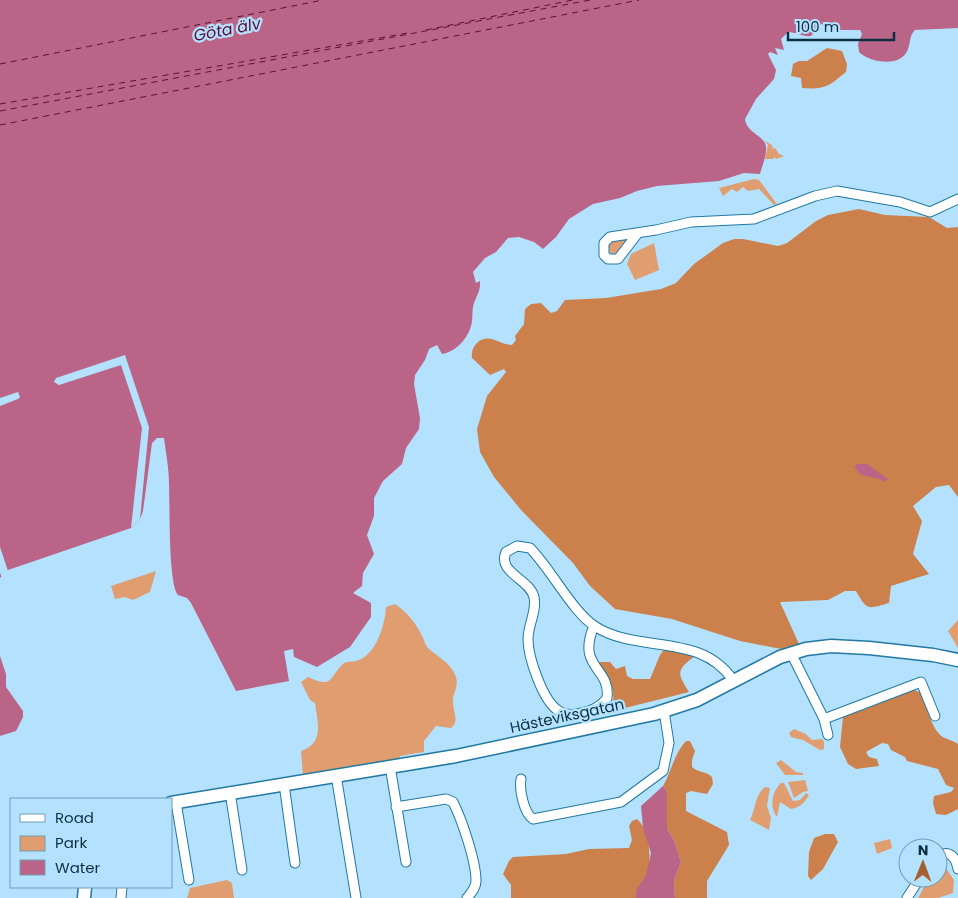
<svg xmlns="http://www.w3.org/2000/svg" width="958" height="898" font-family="Poppins,sans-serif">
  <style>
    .green { fill: #e09d70 }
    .forest { fill: #cc814c }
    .water { fill: #ba6588 }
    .pier { fill: #b4e2fe }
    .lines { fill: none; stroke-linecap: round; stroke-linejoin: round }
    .ferry { stroke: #5d0f37; stroke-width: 1; stroke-dasharray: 6 5; stroke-linecap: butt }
    .street-casing { stroke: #2178a2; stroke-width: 11 }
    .secondary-casing { stroke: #2178a2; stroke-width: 15 }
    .street { stroke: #fff; stroke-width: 9 }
    .secondary { stroke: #fff; stroke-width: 12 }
    .labels { text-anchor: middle; stroke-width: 4.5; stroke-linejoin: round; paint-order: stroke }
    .street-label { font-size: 15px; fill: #0c3042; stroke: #b4e2fe }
    .water-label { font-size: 16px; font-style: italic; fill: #5d0f37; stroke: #b4e2fe }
  </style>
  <rect width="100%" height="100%" fill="#b4e2fe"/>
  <!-- green -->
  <g class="green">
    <path d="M765 141 772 145 773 149 775 148 779 154 784 156 776 159 774 157 773 159H765L768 145Z"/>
    <path d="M754 179 759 180 777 204 774 205 759 189 748 191 743 187 737 192 732 189 723 196 719 188Z"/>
    <path d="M629 236 618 253 613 254 607 251 608 242Z"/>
    <path d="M654 243 659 270 635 280 627 264 631 254Z"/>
    <path d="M156 571 150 592 133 600 125 597 115 599 111 586Z"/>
    <path d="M395 604C407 612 416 623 422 636 424 639 425 644 427 647 437 657 451 662 456 677 459 688 452 693 453 703 453 712 460 721 451 728L436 726 424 741V752L400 756 399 763 303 777 301 751C324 743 318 724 315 703L310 700 301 682 308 677C334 689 328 678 344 663 348 661 352 662 356 661 376 656 385 625 386 607Z"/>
    <path d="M958 620V648L948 631Z"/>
    <path d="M794 729 806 734 812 740 822 739 824 742V749L820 750 803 740 791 737 789 733Z"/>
    <path d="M781 760 796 772 803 773V775H785L776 763Z"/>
    <path d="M805 780 808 791 803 792 794 798 788 782Z"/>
    <path d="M781 783H784L793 801 800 800 806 793 809 795C804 803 801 807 791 809L780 802 777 817C769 806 772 792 781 783Z"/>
    <path d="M765 787 770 788 767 806 771 818 769 830 750 820C756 809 754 796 765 787Z"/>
    <path d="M890 839 892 848 877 854 874 843Z"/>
    <path d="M943 864 954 880 953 893 938 898H918L929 878H938V867Z"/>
    <path d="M227 880 232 883 234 898H187L190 888Z"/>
  </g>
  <!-- forest -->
  <g class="forest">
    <path d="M827 48 842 51 847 64 846 72C829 86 825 90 802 88L801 78 791 76 793 64 799 61H807Z"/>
    <path d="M859 209 885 215 929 217 947 228 958 227V497L949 485 936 487 913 506 922 521 913 554 929 574 891 586 889 603C868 609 867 611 856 591H845L828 600 780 602 799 644 781 649 740 641 672 619 615 609 590 586 573 563 521 510 494 477 480 452 477 429 487 396 506 372 504 369 490 375 472 358C471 352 473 347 477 343 489 332 499 345 512 345L516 340 515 336 524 324 525 309 531 304 541 303 551 313 557 311 565 300 606 298 661 289 676 283 694 264 723 243 734 239H743L778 246 787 243 816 221 828 215Z"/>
    <path d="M666 647 695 656C676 670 677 673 689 692L613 711C615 687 611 681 597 662H610L616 669 625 666 627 676 633 679H650L660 655Z"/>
    <path d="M914 690 922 693C927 706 930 725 940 735 944 739 953 740 958 744V809L946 815 936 814 933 803 934 796 951 792 954 788 946 785 938 769 907 761 905 757 891 750 888 744 882 743 866 752 869 757 877 759 879 766 856 769 848 764 840 747 843 717Z"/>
    <path d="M686 741H690L695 751 692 760V767C699 773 706 771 712 777L713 784 707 794 691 791 686 793V811L727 832 729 845 707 881V898H675L674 881 681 862 674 840 667 829V792L663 786C672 770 674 754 686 741Z"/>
    <path d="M637 819C651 831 653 866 644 881 640 887 636 889 636 898H511V885L503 874 509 861 513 857 566 854 589 849 629 848 632 840 629 826 632 821Z"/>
    <path d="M825 834H834L838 842 823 869 811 880 808 876 809 852 814 838Z"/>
  </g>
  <!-- water -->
  <g class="water">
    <path d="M0 0H958V28L915 30C909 36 911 41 908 49 902 68 870 63 859 52L858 44 862 34 860 30H840L821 24 811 36C802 37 797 32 788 32L781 39 784 50 775 48 778 55 770 52 768 54 776 70 774 79 756 99 745 119C747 134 765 135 766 147 767 155 762 166 760 174L744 173 719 181 657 186 637 191 620 198 593 204 569 219 556 237 543 249 534 242 519 237 508 238 496 252 485 258 473 272 476 283 480 281C481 292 475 297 473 307 472 313 473 320 471 326 467 340 455 352 442 354L437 345 429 349 425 360 415 375 414 384 420 418 419 429 406 448 402 464 383 481 374 498V516L367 535 374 554 363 573 362 586 353 593 371 603V617L350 647 317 667 294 657 293 649 284 651 289 681 236 691 191 603 187 598 178 595C168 584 170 503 169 484 169 469 166 453 164 438H157L152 443 143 511 140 519 131 528 8 570 0 578Z"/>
    <path d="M857 464H867L888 479 884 482 880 479 861 475 854 467Z"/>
    <path d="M0 656 6 674V687L23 711V717L16 731 0 736Z"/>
    <path d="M663 786 667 792V829L674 840 681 862 674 881 675 898H636V891L646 875 651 853 643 828 641 806Z"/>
  </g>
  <!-- pier -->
  <g class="pier">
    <path d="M125 355 149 427 140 519 131 528 142 428 121 365 59 385 54 382 56 378Z"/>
    <path d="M18 392 20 397 18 399 0 406V398Z"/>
    <path d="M0 547 8 571 2 578 0 573Z"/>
  </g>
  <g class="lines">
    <!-- ferry -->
    <g class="ferry">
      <path d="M426 30 573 0"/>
      <path d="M0 64 323 0"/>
      <path d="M0 104 408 33"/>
      <path d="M0 111 590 0"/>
      <path d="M0 125 639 0"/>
    </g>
    <!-- street casing -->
    <g class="street-casing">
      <g id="street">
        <path d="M638 233 618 259H608L604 255V243L610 237 656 230 691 222 754 219 815 196 837 191 900 202 930 212 958 199"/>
        <path d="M594 626C576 668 611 667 607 698 601 707 591 711 581 713 574 715 565 715 559 711 543 702 528 657 528 639 528 625 537 611 534 597 529 578 497 573 506 552L517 546 530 548C551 569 573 613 596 627 640 654 700 632 733 680"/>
        <path d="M791 653 824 719 828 735"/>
        <path d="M824 719 921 682 935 716"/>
        <path d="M390 766 406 862"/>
        <path d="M336 775 356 898"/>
        <path d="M521 779C519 790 524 813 533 819L621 802 663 771 669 743 664 711"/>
        <path d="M284 784 295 863"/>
        <path d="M230 792 242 870"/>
        <path d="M176 802 189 880"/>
        <path d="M396 807 446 799 453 802C462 820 476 861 476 881 476 888 471 893 467 898"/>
        <path d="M938 856C950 849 956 858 958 869"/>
        <path d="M121 898 122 887"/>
        <path d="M907 898 920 878"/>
      </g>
    </g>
    <!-- secondary casing -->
    <g class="secondary-casing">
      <g id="secondary">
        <path d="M171 803 456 756 654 714 697 700 780 657 806 649 831 646 869 648 933 655 958 660"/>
        <path d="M84 898 85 887"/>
      </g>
    </g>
    <!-- street -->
    <use href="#street" class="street"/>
    <!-- secondary -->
    <use href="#secondary" class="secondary"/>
  </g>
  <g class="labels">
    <!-- street labels -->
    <g class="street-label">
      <text transform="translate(567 716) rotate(-12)" y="5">Hästeviksgatan</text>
    </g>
    <!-- water labels -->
    <g class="water-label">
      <text transform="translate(227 29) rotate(-11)" y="6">Göta älv</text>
    </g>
  </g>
  <!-- legend -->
  <rect x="10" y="798" width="162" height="90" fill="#b4e2fe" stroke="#719bb3"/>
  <rect x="20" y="814" width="25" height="8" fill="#ffffff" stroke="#719bb3"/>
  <text x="55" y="823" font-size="15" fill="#0c3042">Road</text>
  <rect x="20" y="836" width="25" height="15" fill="#e09d70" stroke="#719bb3"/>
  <text x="55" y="848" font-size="15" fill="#0c3042">Park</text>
  <rect x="20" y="860" width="25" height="15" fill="#ba6588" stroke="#719bb3"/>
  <text x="55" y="873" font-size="15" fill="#0c3042">Water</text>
  <!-- north arrow -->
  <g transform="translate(923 863) rotate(1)"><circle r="24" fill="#b4e2fe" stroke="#719bb3"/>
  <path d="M0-4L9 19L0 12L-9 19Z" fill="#a4612f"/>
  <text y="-8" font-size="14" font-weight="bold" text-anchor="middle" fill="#0c3042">N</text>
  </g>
  <!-- scale -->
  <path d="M788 32v8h106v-8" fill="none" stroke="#0c3042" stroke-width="2.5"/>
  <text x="796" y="32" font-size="15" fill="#0c3042" stroke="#b4e2fe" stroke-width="4" paint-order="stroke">100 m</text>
</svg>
